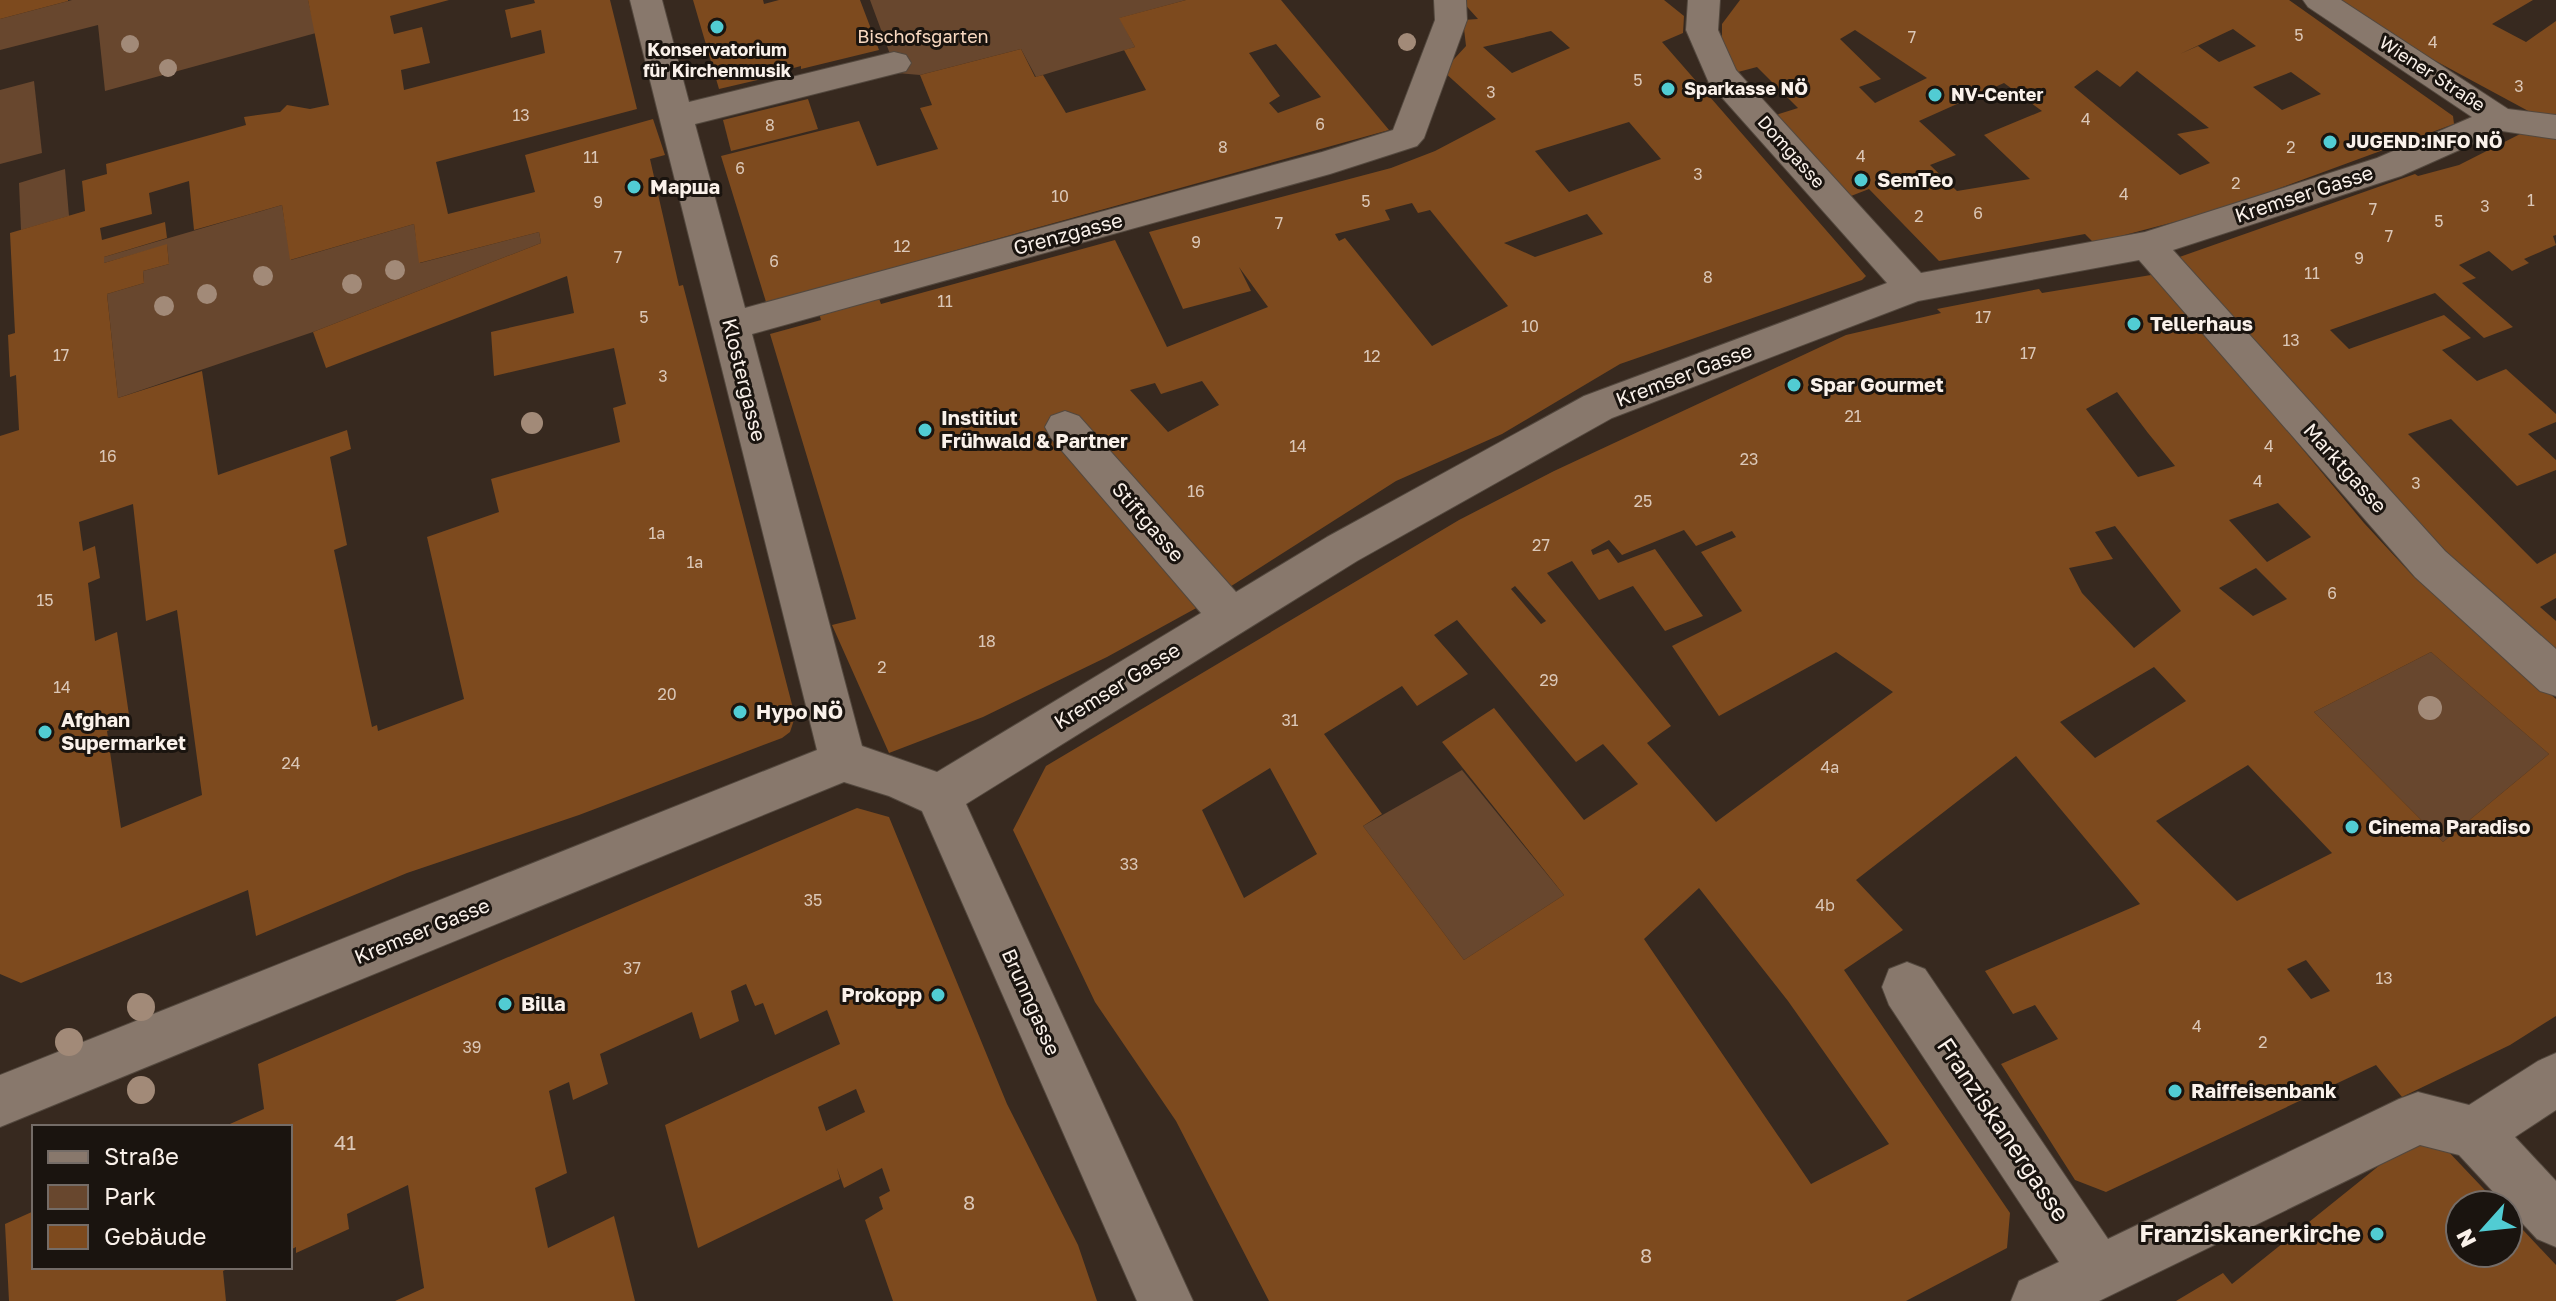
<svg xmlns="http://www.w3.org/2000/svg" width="2556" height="1301" font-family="'Golos Text',sans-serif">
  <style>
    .green { fill: #68472e }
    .building { fill: #7d4a1e; fill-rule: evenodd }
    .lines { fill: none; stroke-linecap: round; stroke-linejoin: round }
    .minor-casing { stroke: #53483e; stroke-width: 2 }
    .minor { fill: #88786c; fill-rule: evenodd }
    .tree { fill: #a28a78 }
    .poi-dot { fill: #51ccd3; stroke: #1a140f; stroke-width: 3 }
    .labels { text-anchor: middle; stroke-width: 6; stroke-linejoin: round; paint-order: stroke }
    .number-label { font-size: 16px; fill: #dbc7b7 }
    .far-park-label { font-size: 18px; fill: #f9d9c1; stroke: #1a140f }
    .far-poi-label { font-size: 18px; font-weight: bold; fill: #faf1ea; stroke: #1a140f; text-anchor: start }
    .far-street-label { font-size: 18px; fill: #faf1ea; stroke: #1a140f }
    .poi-label { font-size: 20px; font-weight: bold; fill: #faf1ea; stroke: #1a140f; text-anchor: start }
    .street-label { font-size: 20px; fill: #faf1ea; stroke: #1a140f }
    .near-number-label { font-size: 20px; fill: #dbc7b7 }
    .near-street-label { font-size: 24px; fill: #faf1ea; stroke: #1a140f }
    .near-poi-label { font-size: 24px; font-weight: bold; fill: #faf1ea; stroke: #1a140f; text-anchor: end }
  </style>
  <rect width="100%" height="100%" fill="#37291f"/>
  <!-- green -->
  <g class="green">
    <path d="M72 0H308L316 33 105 91 98 25 0 50V19Z"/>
    <path d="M870 0H1186L1120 18 1135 47 1036 77 1021 49 920 75 897 73Z"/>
    <path d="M34 81 42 153 0 164V90Z"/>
    <path d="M65 169 69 216 21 230 19 183Z"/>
    <path d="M282 205 291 260 414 224 420 263 539 232 541 243 313 332 118 398 107 294 144 283 143 271 169 264 167 245 104 263V257Z"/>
    <path d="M2431 652 2549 754 2443 842 2314 712Z"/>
    <path d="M1462 770 1564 895 1464 960 1363 826Z"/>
  </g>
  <!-- building -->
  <g class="building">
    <path d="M0 0H68V1L0 19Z"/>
    <path d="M308 0H449L390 16 394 34 422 27 430 63 401 70 404 90 545 53 541 30 511 38 505 10 535 3 534 0H610L637 109 436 162 448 214 535 192 525 155 653 119 665 155 650 159 679 286 683 285 795 716 793 723 790 732 782 738 579 815 407 873 256 936 248 890 21 983 0 974V436L19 430 16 375 10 377 8 335 15 333 10 233 85 211 82 181 107 174 106 164 246 125 244 117 280 112 287 105 310 109 329 105ZM189 181 194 230 282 205 290 260 414 224 419 263 539 232 541 243 313 332 326 368 567 276 574 313 491 332 494 376 614 348 626 404 613 408 620 442 491 479 499 512 427 537 464 699 378 731 377 725 372 727 334 550 347 545 330 457 351 449 347 430 218 475 202 371 118 398 107 294 144 283 143 271 169 264 167 244 104 263V257L167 238 165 222 102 240 100 228 152 214 149 193ZM133 504 146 621 177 610 202 795 121 828 107 731 130 722 117 632 95 641 88 583 100 578 95 546 83 551 79 522Z"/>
    <path d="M693 0H763L764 4 779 0H860L879 50 801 69V66L786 70 787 73 719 89Z"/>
    <path d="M1186 0H1281L1389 130 870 274 881 304 1115 240 1167 347 1268 307 1239 267 1251 291 1183 309 1149 232 1391 168 1435 151 1496 119 1443 71 1466 46 1463 20 1478 19 1461 0H1664L1684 16 1683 33 1662 42 1866 276 1862 280 1620 364 1502 434 1396 481 1200 606 1107 657 983 717 889 753 832 625 856 619 770 334 821 320 812 290 766 302 721 156 859 121 877 166 938 149 920 108 932 105 920 75 1021 49 1035 77 1043 75 1066 113 1146 90 1124 50 1135 47 1119 18ZM1551 31 1570 48 1512 73 1483 47ZM1276 44 1321 97 1278 113 1269 103 1280 96 1249 53ZM1629 122 1661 159 1569 192 1535 151ZM1412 203 1418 213 1430 210 1508 306 1432 346 1345 238 1339 241 1335 234 1390 220 1385 210ZM1587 214 1603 234 1535 257 1504 243ZM1202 381 1219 405 1168 432 1130 390 1155 383 1161 394Z"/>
    <path d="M1740 0H2289L2453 116 2454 124 2220 210 2094 243 2085 234 1939 261 1869 189 1851 196 1776 115 1798 108 1757 67 1738 72 1722 46V24ZM2233 29 2256 46 2219 62 2198 46 2180 54ZM1855 30 1927 78 1875 103 1859 87 1881 79 1840 39ZM2097 70 2120 87 2137 71 2209 128 2177 134 2210 163 2180 175 2074 87ZM2291 72 2321 94 2282 110 2253 87ZM2004 83 2042 111 1984 135 2030 179 1957 191 1930 165 1956 155 1919 121Z"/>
    <path d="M2337 0H2533L2492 24 2526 42 2556 21V115L2532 113 2432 59Z"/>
    <path d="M808 99 818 129 731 151 723 120Z"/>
    <path d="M2532 128 2556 140V235L2553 236 2556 245 2524 259 2529 263 2512 271 2489 251 2459 265 2476 278 2462 283 2513 327 2484 338 2435 293 2330 330 2349 349 2444 315 2471 338 2442 350 2477 381 2506 369 2556 414V422L2528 434 2556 460V470L2517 486 2451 419 2408 434 2537 564 2556 553V598L2540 607 2556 621V665L2483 594 2171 260 2415 174 2418 176 2459 165Z"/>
    <path d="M2157 274 2364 523 2414 577 2556 699V1016L2510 1045 2402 1097 2376 1065 2106 1192 2075 1180 2001 1064 2058 1039 2035 1005 2013 1014 1985 971 2140 904 2016 756 1856 880 1903 930 1844 970 2010 1213 2007 1248 1906 1301H1269L1176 1121 1095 1002 1013 830 1046 766 1459 520 1554 471 1846 335 1941 313 1937 309 2039 289 2042 293ZM2117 392 2148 433 2175 466 2138 477 2086 409ZM2278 503 2311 537 2267 562 2229 520ZM2115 526 2181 611 2134 648 2082 593 2069 568 2113 559 2095 532ZM1684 530 1696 546 1732 531 1736 537 1701 552 1742 611 1672 646 1719 716 1836 652 1893 692 1716 822 1647 743 1671 726 1547 573 1572 561 1599 600 1633 586 1665 631 1703 616 1655 549 1618 563 1608 549 1593 555 1591 550 1609 540 1622 555ZM2256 568 2287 599 2253 616 2219 588ZM1515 586 1546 621 1541 624 1511 589ZM1457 620 1576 762 1603 744 1638 784 1584 820 1494 708 1442 742 1564 895 1464 960 1363 826 1382 814 1324 734 1402 686 1417 706 1468 674 1434 635ZM2431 652 2549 754 2443 842 2314 712ZM2154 667 2186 701 2095 758 2060 722ZM2248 765 2332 853 2237 901 2156 821ZM1270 768 1317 854 1244 898 1202 810ZM1699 888 1788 1001 1889 1144 1811 1184 1644 939ZM2306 960 2330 991 2311 999 2287 969Z"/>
    <path d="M857 808 889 817 1007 1104 1078 1245 1097 1301H893L865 1220 883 1209 879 1197 890 1191 882 1168 844 1188 837 1168 840 1179 698 1248 665 1125 840 1044 827 1010 775 1035 763 1003 755 1006 746 984 731 991 739 1021 700 1039 692 1012 600 1054 608 1084 573 1100 569 1082 549 1091 567 1173 535 1188 548 1248 614 1216 635 1301H395L424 1288 408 1185 347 1214 349 1229 296 1253V1247L290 1250V1127H223L264 1109 258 1064ZM856 1089 865 1112 826 1131 818 1107Z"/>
    <path d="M2426 1128 2499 1205H2460V1253H2508V1214L2556 1265V1301H2176L2223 1273 2232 1284Z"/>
    <path d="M34 1211V1267H231L223 1271 226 1301H9L5 1224Z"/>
  </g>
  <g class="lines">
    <!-- minor casing -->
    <g class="minor-casing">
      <g id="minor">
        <path d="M630 0H662L689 102 894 52 906 55 911 63 906 71 695 124 745 308 1322 152 1393 130 1435 20 1434 0H1466L1467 20 1424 138 1417 146 1330 174 752 334 862 746 937 772 1201 613 1051 438 1045 427 1051 416 1065 411 1079 416 1236 592 1327 537 1584 396 1887 283 1709 83 1686 30 1688 0H1720L1718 30 1736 70 1921 273 2145 232 2377 158 2472 117 2308 7 2303 0H2341L2508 109 2556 115V139L2502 131 2401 176 2173 250 2445 551 2556 649V696L2540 691 2415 577 2139 260 1918 301 1612 418 1357 561 966 804 1193 1301H1137L922 811 889 796 844 782 0 1127V1075L817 750Z"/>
        <path d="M1907 962 1925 969 2108 1239 2399 1099 2418 1092 2469 1105 2538 1061 2556 1053V1110L2515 1137 2556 1181V1247L2537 1239 2459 1155 2420 1145 2099 1301H2011L2019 1281 2059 1262 1889 1005 1882 987 1889 969Z"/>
      </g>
    </g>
    <!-- minor -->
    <use href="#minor" class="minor"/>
  </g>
  <!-- trees -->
  <g class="tree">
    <circle cx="1407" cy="42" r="9"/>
    <circle cx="130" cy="44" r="9"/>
    <circle cx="168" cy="68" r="9"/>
    <circle cx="395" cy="270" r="10"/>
    <circle cx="263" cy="276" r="10"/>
    <circle cx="352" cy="284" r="10"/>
    <circle cx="207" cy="294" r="10"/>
    <circle cx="164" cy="306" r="10"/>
    <circle cx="532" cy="423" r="11"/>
    <circle cx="2430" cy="708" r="12"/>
    <circle cx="141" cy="1007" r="14"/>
    <circle cx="69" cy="1042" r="14"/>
    <circle cx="141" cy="1090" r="14"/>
  </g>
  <!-- markers -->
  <g class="poi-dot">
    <circle cx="717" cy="27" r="8"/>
    <circle cx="1668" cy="89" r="8"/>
    <circle cx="1935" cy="95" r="8"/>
    <circle cx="2330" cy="142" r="8"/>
    <circle cx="1861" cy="180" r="8"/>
    <circle cx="634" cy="187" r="8"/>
    <circle cx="2134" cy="324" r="8"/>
    <circle cx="1794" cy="385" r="8"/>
    <circle cx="925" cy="430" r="8"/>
    <circle cx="740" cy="712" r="8"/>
    <circle cx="45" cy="732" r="8"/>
    <circle cx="2352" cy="827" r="8"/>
    <circle cx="938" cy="995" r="8"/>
    <circle cx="505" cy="1004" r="8"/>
    <circle cx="2175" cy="1091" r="8"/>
    <circle cx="2377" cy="1234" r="8"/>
  </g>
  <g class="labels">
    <!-- number labels -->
    <g class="number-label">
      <text x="2299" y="41">5</text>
      <text x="1912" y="43">7</text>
      <text x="2433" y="48">4</text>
      <text x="1638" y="86">5</text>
      <text x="2519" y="92">3</text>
      <text x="1491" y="98">3</text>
      <text x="521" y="121">13</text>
      <text x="2086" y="125">4</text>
      <text x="1320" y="130">6</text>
      <text x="770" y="131">8</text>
      <text x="1223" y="153">8</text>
      <text x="2291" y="153">2</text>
      <text x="1861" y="162">4</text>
      <text x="591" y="163">11</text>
      <text x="740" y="174">6</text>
      <text x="1698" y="180">3</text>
      <text x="2236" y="189">2</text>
      <text x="2124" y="200">4</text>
      <text x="1060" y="202">10</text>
      <text x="2531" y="206">1</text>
      <text x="1366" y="207">5</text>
      <text x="598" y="208">9</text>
      <text x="2485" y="212">3</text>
      <text x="2373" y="215">7</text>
      <text x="1978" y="219">6</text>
      <text x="1919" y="222">2</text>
      <text x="2439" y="227">5</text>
      <text x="1279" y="229">7</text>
      <text x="2389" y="242">7</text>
      <text x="1196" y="248">9</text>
      <text x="902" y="252">12</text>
      <text x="618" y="263">7</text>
      <text x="2359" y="264">9</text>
      <text x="774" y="267">6</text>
      <text x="2312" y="279">11</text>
      <text x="1708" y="283">8</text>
      <text x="945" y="307">11</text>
      <text x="644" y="323">5</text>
      <text x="1983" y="323">17</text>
      <text x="1530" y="332">10</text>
      <text x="2291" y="346">13</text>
      <text x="2028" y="359">17</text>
      <text x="61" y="361">17</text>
      <text x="1372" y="362">12</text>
      <text x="663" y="382">3</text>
      <text x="1853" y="422">21</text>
      <text x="1298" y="452">14</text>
      <text x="2269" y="452">4</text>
      <text x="108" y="462">16</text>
      <text x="1749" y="465">23</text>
      <text x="2258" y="487">4</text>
      <text x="2416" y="489">3</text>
      <text x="1196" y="497">16</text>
      <text x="1643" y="507">25</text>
      <text x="657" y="539">1a</text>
      <text x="1541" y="551">27</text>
      <text x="695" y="568">1a</text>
      <text x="2332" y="599">6</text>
      <text x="45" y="606">15</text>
      <text x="987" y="647">18</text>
      <text x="882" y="673">2</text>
      <text x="1549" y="686">29</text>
      <text x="62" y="693">14</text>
      <text x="667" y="700">20</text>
      <text x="1290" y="726">31</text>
      <text x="291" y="769">24</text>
      <text x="1830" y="773">4a</text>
      <text x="1129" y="870">33</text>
      <text x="813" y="906">35</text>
      <text x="1825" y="911">4b</text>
      <text x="632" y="974">37</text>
      <text x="2384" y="984">13</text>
      <text x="2197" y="1032">4</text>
      <text x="2263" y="1048">2</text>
      <text x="472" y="1053">39</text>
    </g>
    <!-- far-park labels -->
    <g class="far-park-label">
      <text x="923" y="43">Bischofsgarten</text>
    </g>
    <!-- far-poi labels -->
    <g class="far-poi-label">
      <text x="717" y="56" text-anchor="middle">Konservatorium<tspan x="717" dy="21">für Kirchenmusik</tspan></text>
      <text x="1684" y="95">Sparkasse NÖ</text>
      <text x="1951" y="101">NV-Center</text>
      <text x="2346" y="148">JUGEND:INFO NÖ</text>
    </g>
    <!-- far-street labels -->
    <g class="far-street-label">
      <text transform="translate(2432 74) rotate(33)" y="6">Wiener Straße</text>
      <text transform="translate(1791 152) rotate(48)" y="6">Domgasse</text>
    </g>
    <!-- poi labels -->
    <g class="poi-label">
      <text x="1877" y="187">SemTeo</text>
      <text x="650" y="194">Марша</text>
      <text x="2150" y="331">Tellerhaus</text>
      <text x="1810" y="392">Spar Gourmet</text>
      <text x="941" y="425">Institiut<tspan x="941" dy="23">Frühwald &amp; Partner</tspan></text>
      <text x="756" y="719">Hypo NÖ</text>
      <text x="61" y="727">Afghan<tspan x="61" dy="23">Supermarket</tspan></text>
      <text x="2368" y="834">Cinema Paradiso</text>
      <text x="922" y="1002" text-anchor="end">Prokopp</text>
      <text x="521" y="1011">Billa</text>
      <text x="2191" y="1098">Raiffeisenbank</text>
    </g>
    <!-- street labels -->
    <g class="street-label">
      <text transform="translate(2304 194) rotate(-18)" y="7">Kremser Gasse</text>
      <text transform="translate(1068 234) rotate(-15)" y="7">Grenzgasse</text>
      <text transform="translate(1684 375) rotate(-21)" y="7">Kremser Gasse</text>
      <text transform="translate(744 380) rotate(76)" y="7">Klostergasse</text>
      <text transform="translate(2345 468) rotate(48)" y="7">Marktgasse</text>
      <text transform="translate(1148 522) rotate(49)" y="7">Stiftgasse</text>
      <text transform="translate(1117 686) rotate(-32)" y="7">Kremser Gasse</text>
      <text transform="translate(422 931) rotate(-22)" y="7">Kremser Gasse</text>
      <text transform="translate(1031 1002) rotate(66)" y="7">Brunngasse</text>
    </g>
    <!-- near-number labels -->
    <g class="near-number-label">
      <text x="345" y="1150">41</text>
      <text x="969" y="1210">8</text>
      <text x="1646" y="1263">8</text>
    </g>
    <!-- near-street labels -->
    <g class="near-street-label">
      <text transform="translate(2003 1130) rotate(56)" y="8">Franziskanergasse</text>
    </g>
    <!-- near-poi labels -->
    <g class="near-poi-label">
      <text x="2361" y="1242">Franziskanerkirche</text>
    </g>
  </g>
  <!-- legend -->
  <rect x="32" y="1125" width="260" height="144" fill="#1a140f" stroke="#746c67" stroke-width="2"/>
  <rect x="48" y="1151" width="40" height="12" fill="#88786c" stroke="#746c67" stroke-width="2"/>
  <text x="104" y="1165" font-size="24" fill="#faf1ea">Straße</text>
  <rect x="48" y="1185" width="40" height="24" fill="#68472e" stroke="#746c67" stroke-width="2"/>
  <text x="104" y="1205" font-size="24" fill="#faf1ea">Park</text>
  <rect x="48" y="1225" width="40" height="24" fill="#7d4a1e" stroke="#746c67" stroke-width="2"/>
  <text x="104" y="1245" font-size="24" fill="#faf1ea">Gebäude</text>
  <!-- north arrow -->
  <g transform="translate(2484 1229) rotate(243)"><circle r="38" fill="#1a140f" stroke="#746c67" stroke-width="2"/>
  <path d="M0-6L14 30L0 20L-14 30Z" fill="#51ccd3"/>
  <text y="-12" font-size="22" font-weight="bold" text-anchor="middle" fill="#faf1ea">N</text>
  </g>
</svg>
